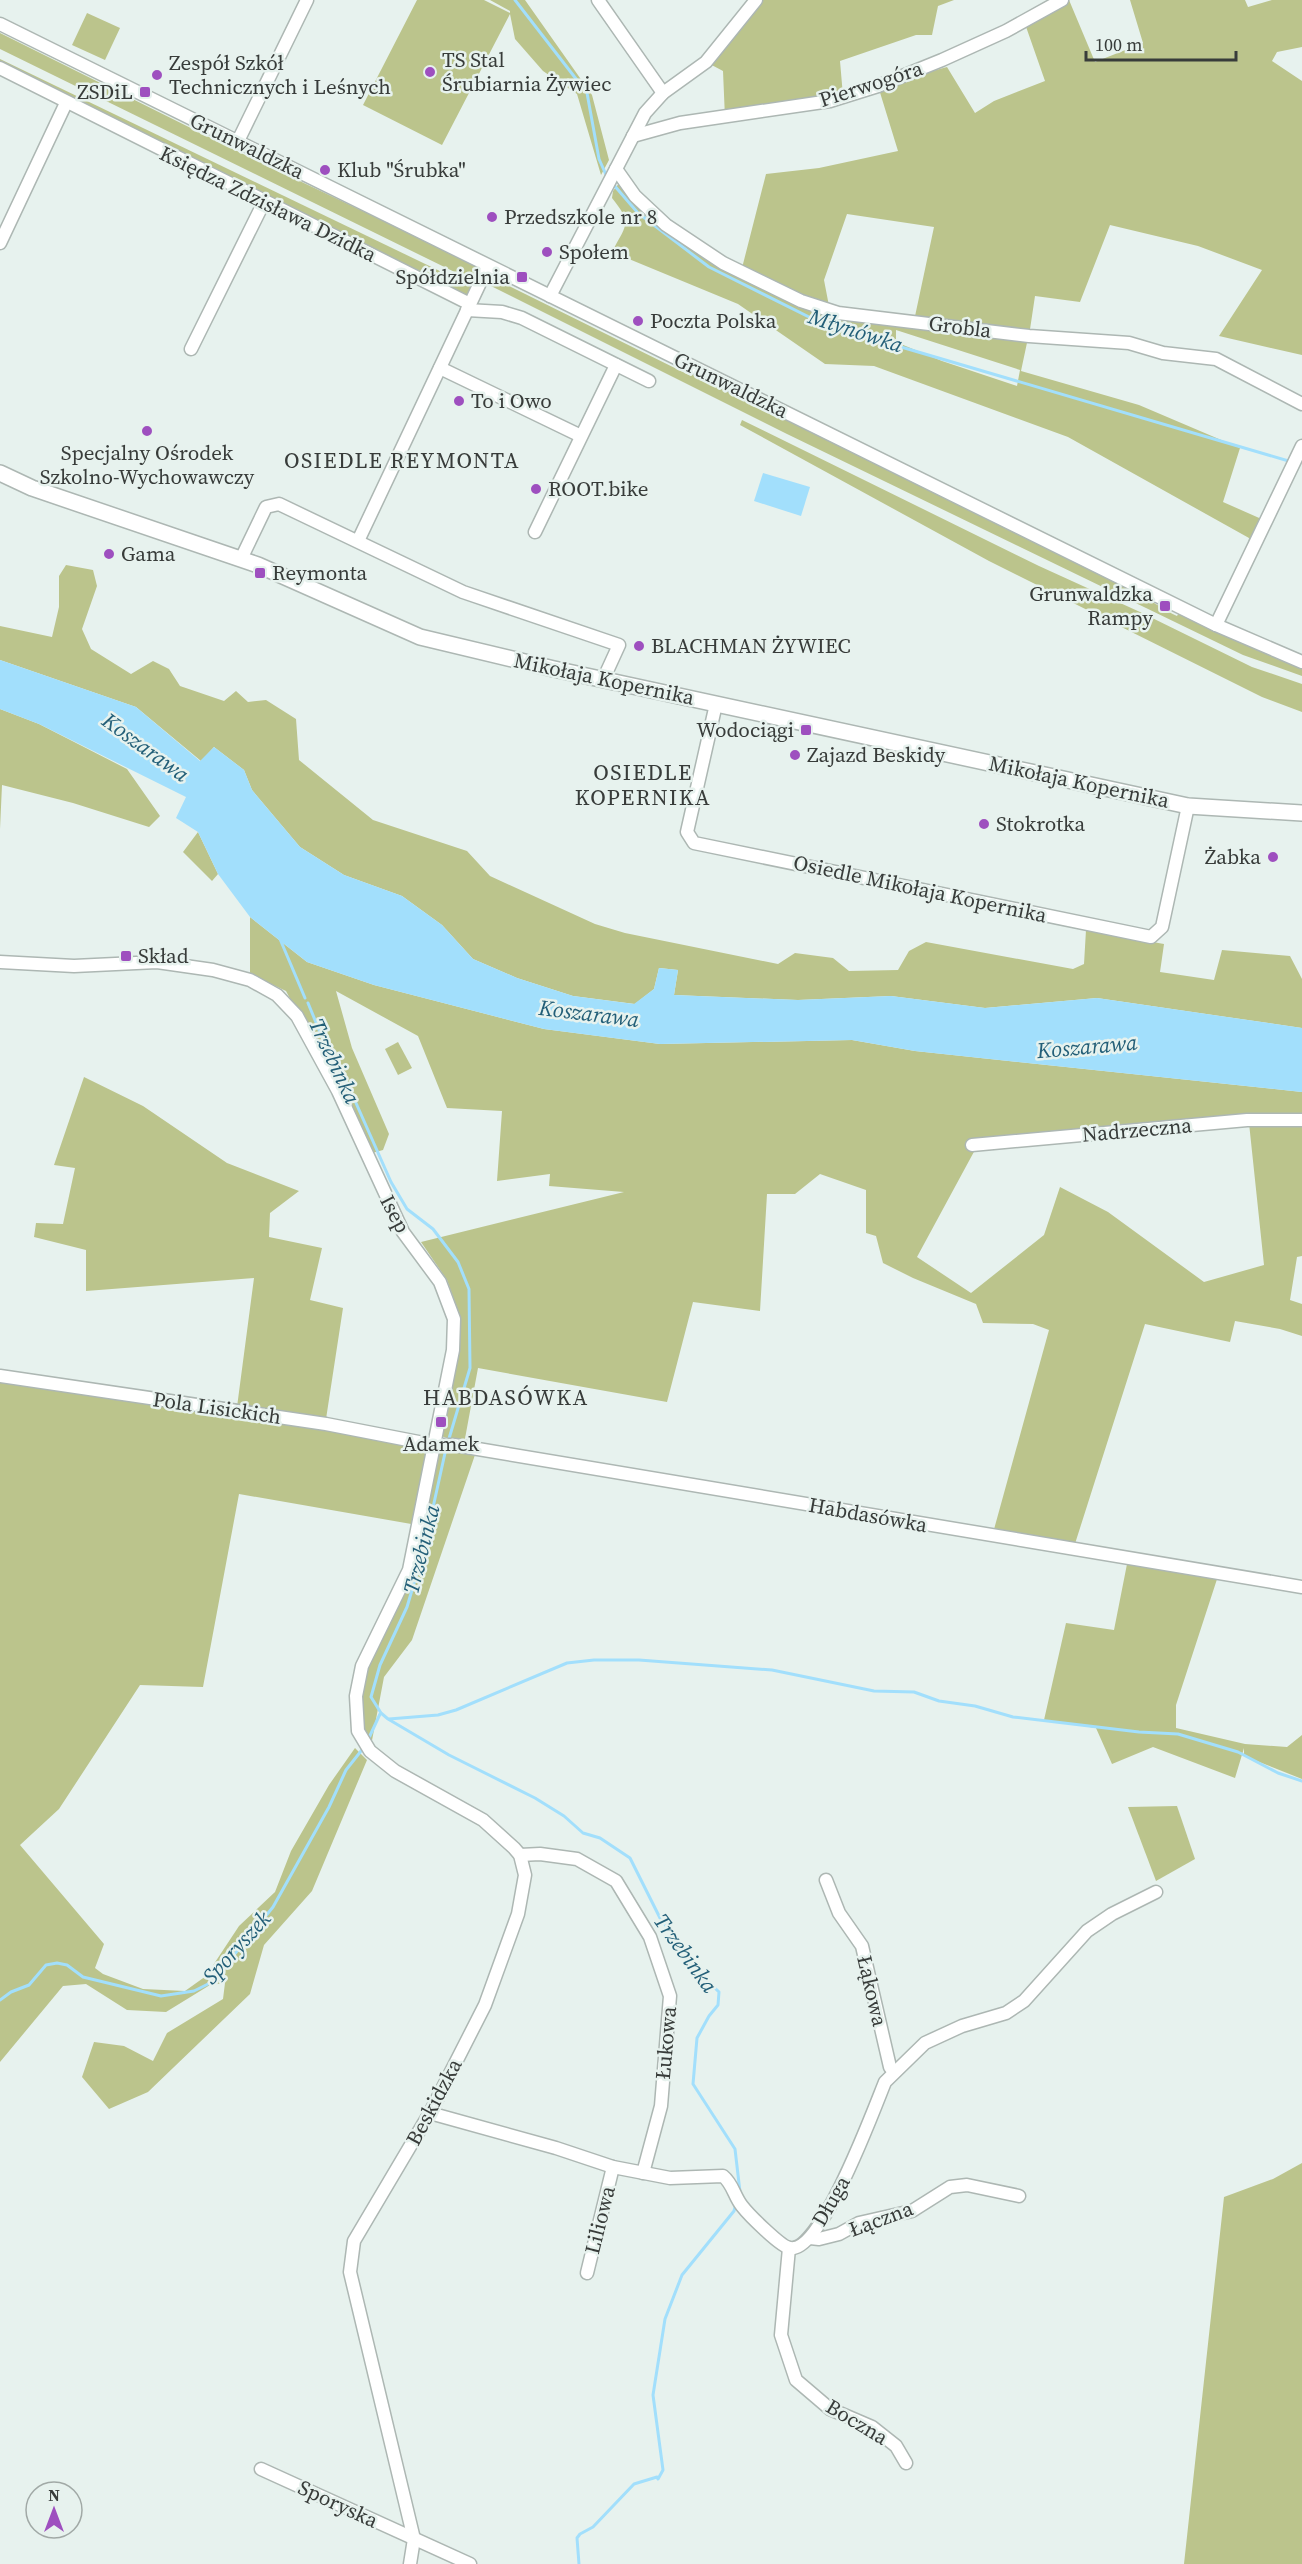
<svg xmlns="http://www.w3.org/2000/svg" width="1302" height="2564" font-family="'Source Serif 4',serif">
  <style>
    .green { fill: #bbc48c; fill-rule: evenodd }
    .water { fill: #a2dffc }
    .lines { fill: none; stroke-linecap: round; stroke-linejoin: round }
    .stream { stroke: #a2dffc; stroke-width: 3 }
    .minor-casing { stroke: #adb7b3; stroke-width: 15 }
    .major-casing { stroke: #adb7b3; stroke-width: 18 }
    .minor { stroke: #fff; stroke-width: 12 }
    .major { stroke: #fff; stroke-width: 15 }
    .poi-dot { fill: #9e4fbf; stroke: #e7f2ee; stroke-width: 2 }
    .labels { text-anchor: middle; stroke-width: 5; stroke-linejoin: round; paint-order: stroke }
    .poi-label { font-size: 21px; fill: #383c3a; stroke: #e7f2ee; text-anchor: start }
    .street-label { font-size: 21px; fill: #383c3a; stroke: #e7f2ee }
    .water-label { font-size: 22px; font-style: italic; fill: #235f78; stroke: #e7f2ee }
    .neighbourhood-label { font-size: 22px; letter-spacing: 1.5px; fill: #383c3a; stroke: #e7f2ee }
  </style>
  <rect width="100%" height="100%" fill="#e7f2ee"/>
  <!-- green -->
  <g class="green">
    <path d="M417 0H484L510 13V11L490 0H525L592 95 609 160 601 175 577 94 543 71 515 39 510 14 442 145 363 105Z"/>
    <path d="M756 0H954L938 6 932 35H916L840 61 843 96 725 118 723 71 706 62Z"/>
    <path d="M1062 0H1069L1095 62 1143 43 1130 0H1245L1248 7 1272 0H1302V47L1277 52 1272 61 1302 81V355L1219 336 1262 270 1198 246 1110 225 1080 302 1035 296 1029 336 914 321 934 227 847 214 824 280 829 306 742 268 766 174 819 168 898 151 878 86 947 67 975 113 994 101 1045 81 1024 21Z"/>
    <path d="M87 13 120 28 105 60 72 45Z"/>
    <path d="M0 33 241 153 472 263 478 268 475 282 0 49Z"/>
    <path d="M0 59 473 287 468 295H461L0 62Z"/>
    <path d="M620 182 648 220 716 264 797 302 1028 338 1021 371 1139 405 1240 448 1223 502 1266 521 1246 562 1249 538 1068 437 874 366 825 364 738 304 612 252C626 225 633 224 612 198L613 191ZM896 330 1020 370 1017 386 942 361 896 342Z"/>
    <path d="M489 276 691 376 694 372 1143 593 1142 596C1154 602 1164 610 1177 616L1180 611 1247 645 1302 667V676L1243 655 787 434 485 283Z"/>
    <path d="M742 420 1039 566 1140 612 1252 667 1302 684V712L1262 697 989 561 740 425Z"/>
    <path d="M66 565 93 570 97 586 82 629 91 649 131 674 153 661 169 669 180 686 224 701 236 691 248 702 266 700 296 719 299 760 373 820 467 851 490 876 595 924 625 933 778 964 795 953 833 958 849 971 898 970 909 951 926 942 1073 969 1084 964 1086 930 1164 944 1160 972 1214 980 1222 950 1290 956 1302 979V1028L1097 998 985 1008 891 996 798 1000 674 995 678 970 659 968 654 989 635 1004 573 996 517 978 473 959 442 925 402 896 344 875 300 847 252 790 244 770 214 747 201 761 136 707 0 660V626L52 637 59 607V576Z"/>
    <path d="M0 709 39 724 127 769 160 816 149 827 73 803 2 785 0 829Z"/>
    <path d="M198 832 218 874 212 881 183 852Z"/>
    <path d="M250 917 307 962 374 985 544 1029 660 1044 852 1040 915 1051 1302 1092V1117L976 1148 917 1257 971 1293 1044 1235 1060 1187 1108 1212 1204 1282 1264 1265 1249 1123H1302V1256L1297 1257 1290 1300 1302 1304V1336L1280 1329 1235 1321 1230 1342 1145 1324 1073 1550 993 1533 1049 1330 1033 1324 983 1323 976 1304 913 1278 883 1263 876 1236 866 1233V1190L820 1174 795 1194H767L760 1311 693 1302 667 1402 478 1368 464 1444 441 1436 460 1316 447 1280 421 1242 624 1192 549 1186 550 1174 497 1181 502 1111 447 1108 418 1036 336 991 352 1048 389 1134 383 1150 372 1153 286 991 250 974Z"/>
    <path d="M398 1042 412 1068 398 1075 385 1049Z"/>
    <path d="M84 1077 143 1106 227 1163 299 1191 270 1213 269 1237 322 1248 310 1300 343 1308 326 1419 477 1449 412 1640 384 1677 370 1751 358 1731 362 1666 409 1570 417 1525 239 1494 203 1687 140 1685 59 1809 20 1845 104 1944 95 1968 103 1974 143 1989 185 1991 206 1976 239 1926 275 1892 291 1851 329 1785 355 1748 367 1760 312 1891 264 1945 250 1994 148 2092 109 2109 82 2077 94 2042 124 2046 153 2061 167 2033 223 1999 225 1983 210 1985 166 2012 127 2010 86 1984 63 1986 0 2062V1380L237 1407 254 1278 86 1291V1250L34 1237 36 1223 63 1224 75 1168 54 1165Z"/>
    <path d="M1128 1559 1219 1573 1176 1705V1728L1245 1744 1287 1747 1302 1735V1779L1244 1756V1748L1235 1778 1153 1747 1112 1764 1096 1728 1044 1720 1066 1623 1114 1630Z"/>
    <path d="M1177 1806 1195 1859 1156 1881 1128 1807Z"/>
    <path d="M1302 2163V2564H1184L1224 2197 1273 2179Z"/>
  </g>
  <!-- water -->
  <g class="water">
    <path d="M763 473 810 487 801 516 754 501Z"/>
    <path d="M0 660 136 707 200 761 214 747 244 770 252 790 300 847 344 875 402 896 442 925 473 959 517 978 573 996 634 1004 654 989 659 968 678 970 674 995 798 1000 891 996 985 1008 1097 998 1302 1028V1092L915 1051 852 1040 660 1044 544 1029 374 985 307 962 250 917 218 874 198 832 176 818 186 797 39 724 0 709Z"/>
  </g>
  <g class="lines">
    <!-- stream -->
    <g class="stream">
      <path d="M515 0 587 93 599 159 607 177"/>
      <path d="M613 184 638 213 709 267 823 324 1292 462"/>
      <path d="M280 939 305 998"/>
      <path d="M308 1003 322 1037 348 1085 391 1182 407 1209 433 1229 458 1262 469 1289 470 1368 448 1442"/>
      <path d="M445 1453 423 1553 407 1607 380 1665 371 1697 381 1713 388 1719 449 1755 535 1798 564 1816 583 1833 600 1838 630 1858 660 1918 682 1946 688 1962 719 1992 718 2005 709 2016 697 2038 693 2084 735 2149 740 2192"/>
      <path d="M389 1719 438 1715 456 1710 567 1663 594 1660H639L772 1670 874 1691 914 1692 939 1701 975 1706 1013 1717 1139 1732 1178 1734 1238 1752 1278 1773 1302 1781"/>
      <path d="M368 1740 380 1714"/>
      <path d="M0 2000 11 1992 29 1985 46 1965 57 1963 67 1965 83 1977 161 1996 194 1991 212 1982 273 1907 329 1807 346 1770 365 1746"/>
      <path d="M579 2564 577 2538 580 2534 593 2527 634 2484 657 2477 658 2479 663 2470 653 2395 665 2319 682 2275 734 2211 736 2204"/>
    </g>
    <!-- minor casing -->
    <g class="minor-casing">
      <g id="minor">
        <path d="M598 0 663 93"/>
        <path d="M0 24 1216 625 1302 662"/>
        <path d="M0 68 470 304"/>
        <path d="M633 136 680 123 830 101 878 86 942 60 1006 31 1062 0"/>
        <path d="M238 141 307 0"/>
        <path d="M616 169 635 196 666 225 723 263 801 301 838 313 1029 336 1129 343 1163 353 1216 359 1302 404"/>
        <path d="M0 243 66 103"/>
        <path d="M550 296 645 113 663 93 706 62 756 0"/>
        <path d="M467 310 502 312 522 318 649 381"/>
        <path d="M191 349 264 202"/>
        <path d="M440 368 581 436"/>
        <path d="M535 532 616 365"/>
        <path d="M358 541 488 266"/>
        <path d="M241 559 266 507 279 504 463 592 619 645 603 680"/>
        <path d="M1216 625 1302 446"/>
        <path d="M716 704 687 832 694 843 1151 937 1162 927 1188 806"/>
        <path d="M0 962 74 966 157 962 213 970 250 980 277 995 297 1016 338 1091 403 1232 440 1282 454 1319 453 1350 409 1570 362 1666 356 1696 358 1731 370 1751 395 1771 483 1820 514 1848 520 1855 525 1875 518 1914 485 2005 431 2111 354 2241 350 2272 414 2539 410 2564"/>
        <path d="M972 1145 1247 1120H1302"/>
        <path d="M0 1376 326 1424 434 1445H454L1302 1587"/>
        <path d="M520 1855 540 1854 577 1859 616 1881 650 1937 670 1996 661 2106 643 2173"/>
        <path d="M826 1880 839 1913 862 1946 890 2067 894 2072"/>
        <path d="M431 2111 437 2115 556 2148 613 2167 670 2178 723 2176C733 2184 734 2196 742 2206 749 2215 781 2247 790 2248 821 2253 874 2109 885 2082L925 2043 962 2026 1006 2013 1024 2001 1087 1931 1112 1914 1156 1892"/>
        <path d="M810 2238 819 2239 839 2234 859 2223 912 2211 950 2187 967 2185 1019 2196"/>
        <path d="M789 2248 781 2335 796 2380 830 2409 872 2427 896 2446 906 2463"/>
        <path d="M587 2273 613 2167"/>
        <path d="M261 2469 470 2564"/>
      </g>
    </g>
    <!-- major casing -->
    <g class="major-casing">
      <path id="major" d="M0 473 32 488 258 565 420 637 554 669 1188 806 1302 813"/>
    </g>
    <!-- minor -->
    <use href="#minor" class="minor"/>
    <!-- major -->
    <use href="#major" class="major"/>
  </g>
  <!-- markers -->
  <g class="poi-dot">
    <circle cx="430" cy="72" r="6"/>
    <circle cx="157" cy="75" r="6"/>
    <rect x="139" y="86" width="12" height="12" rx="3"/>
    <circle cx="325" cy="170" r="6"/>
    <circle cx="492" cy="217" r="6"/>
    <circle cx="547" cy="252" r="6"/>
    <rect x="516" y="271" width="12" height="12" rx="3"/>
    <circle cx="638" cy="321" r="6"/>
    <circle cx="459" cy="401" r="6"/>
    <circle cx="147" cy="431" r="6"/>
    <circle cx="536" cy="489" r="6"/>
    <circle cx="109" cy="554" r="6"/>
    <rect x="254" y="567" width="12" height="12" rx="3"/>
    <rect x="1159" y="600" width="12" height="12" rx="3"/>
    <circle cx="639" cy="646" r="6"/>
    <rect x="800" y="724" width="12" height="12" rx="3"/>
    <circle cx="795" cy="755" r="6"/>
    <circle cx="984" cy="824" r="6"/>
    <circle cx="1273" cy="857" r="6"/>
    <rect x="120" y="950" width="12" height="12" rx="3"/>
    <rect x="435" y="1416" width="12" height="12" rx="3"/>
  </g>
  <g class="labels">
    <!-- poi labels -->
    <g class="poi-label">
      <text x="442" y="67">TS Stal<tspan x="442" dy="24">Śrubiarnia Żywiec</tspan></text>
      <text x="169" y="70">Zespół Szkół<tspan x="169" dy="24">Technicznych i Leśnych</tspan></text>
      <text x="133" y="99" text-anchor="end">ZSDiL</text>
      <text x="337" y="177">Klub "Śrubka"</text>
      <text x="504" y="224">Przedszkole nr 8</text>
      <text x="559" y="259">Społem</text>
      <text x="510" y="284" text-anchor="end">Spółdzielnia</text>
      <text x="650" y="328">Poczta Polska</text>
      <text x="471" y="408">To i Owo</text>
      <text x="147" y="460" text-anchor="middle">Specjalny Ośrodek<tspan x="147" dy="24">Szkolno-Wychowawczy</tspan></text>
      <text x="548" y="496">ROOT.bike</text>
      <text x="121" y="561">Gama</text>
      <text x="272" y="580">Reymonta</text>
      <text x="1153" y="601" text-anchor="end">Grunwaldzka<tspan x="1153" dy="24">Rampy</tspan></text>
      <text x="651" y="653">BLACHMAN ŻYWIEC</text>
      <text x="794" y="737" text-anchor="end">Wodociągi</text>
      <text x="807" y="762">Zajazd Beskidy</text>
      <text x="996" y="831">Stokrotka</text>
      <text x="1261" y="864" text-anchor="end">Żabka</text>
      <text x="138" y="963">Skład</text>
      <text x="441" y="1451" text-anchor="middle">Adamek</text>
    </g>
    <!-- street labels -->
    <g class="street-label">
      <text transform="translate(871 84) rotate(-18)" y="7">Pierwogóra</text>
      <text transform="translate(247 146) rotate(26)" y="7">Grunwaldzka</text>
      <text transform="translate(268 204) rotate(26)" y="7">Księdza Zdzisława Dzidka</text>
      <text transform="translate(960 327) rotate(7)" y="7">Grobla</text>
      <text transform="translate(731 385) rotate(26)" y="7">Grunwaldzka</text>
      <text transform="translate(604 679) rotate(12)" y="7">Mikołaja Kopernika</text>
      <text transform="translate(1079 782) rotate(12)" y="7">Mikołaja Kopernika</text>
      <text transform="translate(920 889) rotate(12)" y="7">Osiedle Mikołaja Kopernika</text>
      <text transform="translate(1137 1130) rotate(-5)" y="7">Nadrzeczna</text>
      <text transform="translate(395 1214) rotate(62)" y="7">Isep</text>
      <text transform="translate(217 1408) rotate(8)" y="7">Pola Lisickich</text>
      <text transform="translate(868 1515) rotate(10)" y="7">Habdasówka</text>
      <text transform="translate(872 1991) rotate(77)" y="7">Łąkowa</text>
      <text transform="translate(666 2043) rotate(-85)" y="7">Łukowa</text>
      <text transform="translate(434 2102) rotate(-62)" y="7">Beskidzka</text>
      <text transform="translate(831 2201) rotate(-60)" y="7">Długa</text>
      <text transform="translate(881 2219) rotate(-20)" y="7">Łączna</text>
      <text transform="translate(600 2220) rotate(-76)" y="7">Liliowa</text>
      <text transform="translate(857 2422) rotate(31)" y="7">Boczna</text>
      <text transform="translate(338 2504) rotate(25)" y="7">Sporyska</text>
    </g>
    <!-- water labels -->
    <g class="water-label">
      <text transform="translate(856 330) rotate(18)" y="8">Młynówka</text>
      <text transform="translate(146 747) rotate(36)" y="8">Koszarawa</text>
      <text transform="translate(589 1013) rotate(7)" y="8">Koszarawa</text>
      <text transform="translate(1087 1046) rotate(-5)" y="8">Koszarawa</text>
      <text transform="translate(335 1061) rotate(65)" y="8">Trzebinka</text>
      <text transform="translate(421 1549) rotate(-76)" y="8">Trzebinka</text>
      <text transform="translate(236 1947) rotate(-48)" y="8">Sporyszek</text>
      <text transform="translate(686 1953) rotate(54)" y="8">Trzebinka</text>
    </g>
    <!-- neighbourhood labels -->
    <g class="neighbourhood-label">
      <text x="402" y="468">OSIEDLE REYMONTA</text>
      <text x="643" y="780">OSIEDLE<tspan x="643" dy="25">KOPERNIKA</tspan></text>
      <text x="506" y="1405">HABDASÓWKA</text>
    </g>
  </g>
  <!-- north arrow -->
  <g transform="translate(54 2510)"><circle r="28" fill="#e7f2ee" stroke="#a1a9a6" stroke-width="1.5"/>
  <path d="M0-4.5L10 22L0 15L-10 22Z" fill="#9e4fbf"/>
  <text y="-9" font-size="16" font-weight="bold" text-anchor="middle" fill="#383c3a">N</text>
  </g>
  <!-- scale -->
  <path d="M1086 51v9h150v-9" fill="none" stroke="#383c3a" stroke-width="3"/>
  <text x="1095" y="51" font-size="18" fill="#383c3a" stroke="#e7f2ee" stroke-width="4.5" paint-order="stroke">100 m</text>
</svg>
